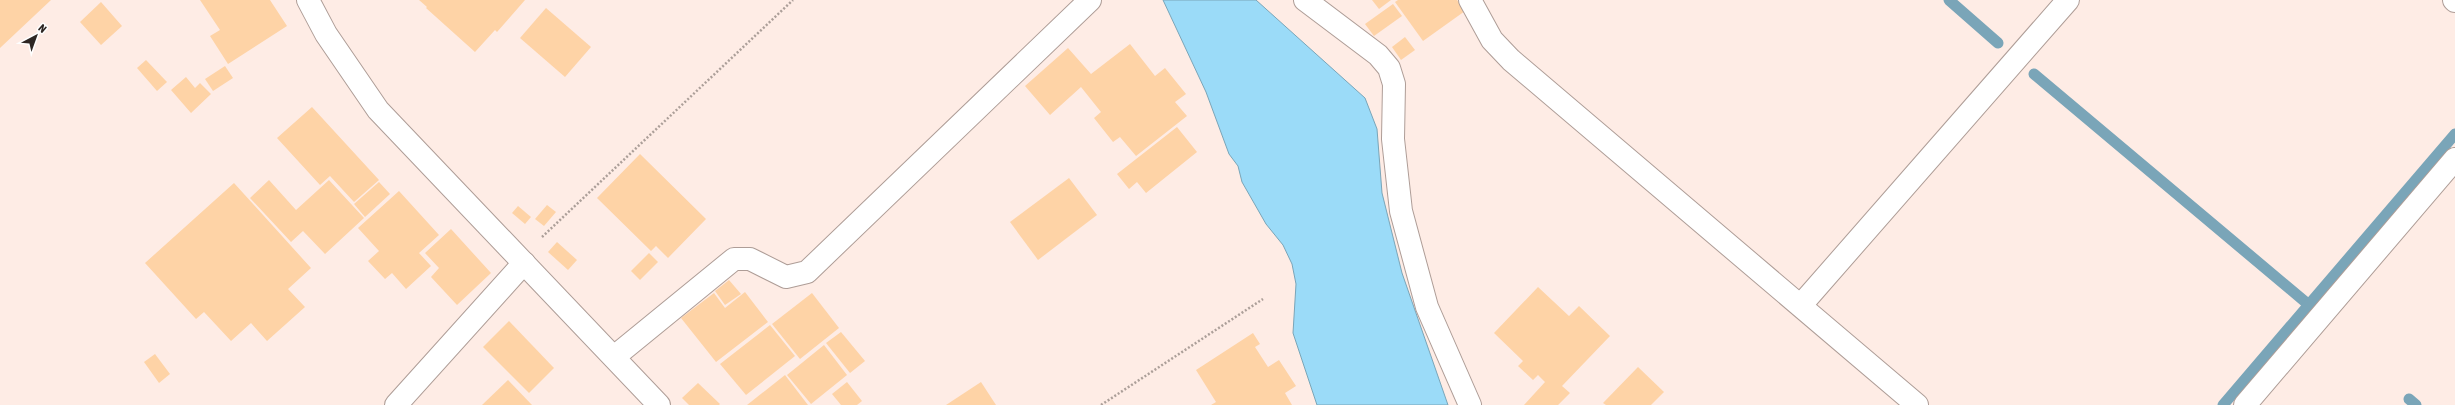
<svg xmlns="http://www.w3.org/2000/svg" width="2455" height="405" font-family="'Asap Condensed',sans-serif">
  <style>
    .water { fill: #9bdbf8; stroke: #7aa5b8 }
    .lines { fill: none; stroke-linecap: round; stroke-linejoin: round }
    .stream { stroke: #7aa5b8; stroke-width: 11 }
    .building { fill: #fed3a6 }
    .minor-casing { stroke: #ae9d97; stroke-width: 24 }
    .path { stroke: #ac9f99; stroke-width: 2.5; stroke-dasharray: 2 2; stroke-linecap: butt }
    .minor { stroke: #fff; stroke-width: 22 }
  </style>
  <rect width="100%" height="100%" fill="#feece5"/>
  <!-- water -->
  <path class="water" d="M1163 0H1256L1365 98 1377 129 1382 193 1402 273 1448 405H1317L1293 333 1296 284 1292 264 1283 245 1266 224 1242 182 1238 166 1229 154 1206 92Z"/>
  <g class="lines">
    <!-- stream -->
    <g class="stream">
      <path d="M1949 0 1998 43"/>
      <path d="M2034 74 2309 305"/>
      <path d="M2409 399 2416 405"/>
      <path d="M2223 405 2455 134"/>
    </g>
  </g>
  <!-- building -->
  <g class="building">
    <path d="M0 0H51L0 48Z"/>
    <path d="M200 0H270L287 26 228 64 210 36 220 30Z"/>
    <path d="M419 0H525L497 32 495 30 475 52 426 8 427 7Z"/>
    <path d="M1372 0H1391L1379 9Z"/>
    <path d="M1398 0H1457L1465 11 1423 41 1395 2Z"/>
    <path d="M101 2 122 26 101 45 80 22Z"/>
    <path d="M1393 4 1402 16 1374 36 1365 24Z"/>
    <path d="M546 8 591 47 565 77 520 38Z"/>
    <path d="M1405 37 1415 50 1401 60 1392 47Z"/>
    <path d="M1130 44 1155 76 1165 68 1186 94 1175 102 1187 116 1136 156 1120 137 1113 142 1094 118 1101 112 1081 87 1050 115 1025 86 1068 48 1091 74Z"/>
    <path d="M146 60 167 82 157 91 137 68Z"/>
    <path d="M225 66 233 78 213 91 205 79Z"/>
    <path d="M186 77 195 88 200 83 211 94 191 113 171 90Z"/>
    <path d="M312 107 379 180 354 202 330 176 320 185 277 138Z"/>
    <path d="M1177 127 1197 152 1146 193 1137 182 1129 189 1117 174Z"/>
    <path d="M640 154 706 219 668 258 656 246 651 251 597 198Z"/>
    <path d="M1069 178 1097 215 1038 260 1010 222Z"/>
    <path d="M269 180 296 210 329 180 364 218 325 254 303 231 291 242 250 198Z"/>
    <path d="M379 182 390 194 365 217 354 204Z"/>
    <path d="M234 183 311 268 288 289 305 307 267 341 251 323 231 341 204 312 196 319 145 263Z"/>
    <path d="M399 191 439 235 419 253 431 266 406 289 392 273 385 279 368 261 379 251 358 228Z"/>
    <path d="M547 205 556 212 544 226 535 219Z"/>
    <path d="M518 206 531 217 525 224 512 213Z"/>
    <path d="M451 229 491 273 457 305 431 277 439 268 425 253Z"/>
    <path d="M557 242 577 260 568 270 548 252Z"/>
    <path d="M649 253 658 262 640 280 631 271Z"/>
    <path d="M729 280 741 294 725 305 715 291Z"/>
    <path d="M1538 287 1569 316 1579 306 1610 336 1562 386 1570 393 1558 405H1524L1545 382 1538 375 1533 380 1518 366 1523 361 1494 333Z"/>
    <path d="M745 292 768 322 716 362 681 318 714 293 725 308Z"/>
    <path d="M812 293 839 328 800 359 772 324Z"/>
    <path d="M509 321 554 368 529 393 483 347Z"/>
    <path d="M770 325 795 356 746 395 720 364Z"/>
    <path d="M841 332 865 361 850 373 826 343Z"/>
    <path d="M1253 333 1260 344 1255 347 1268 367 1279 360 1296 386 1285 393 1292 405H1211L1216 402 1196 370Z"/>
    <path d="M824 345 847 375 811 404 787 375Z"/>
    <path d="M155 354 170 374 159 383 144 362Z"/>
    <path d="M1638 367 1664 392 1651 405H1606L1603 403Z"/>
    <path d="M785 375 808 405H747Z"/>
    <path d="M508 380 532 405H482Z"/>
    <path d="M847 382 862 401 857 405H841L832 394Z"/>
    <path d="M981 382 996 405H946Z"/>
    <path d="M698 383 720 404 719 405H689L682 398Z"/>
  </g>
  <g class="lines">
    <!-- minor casing -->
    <g class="minor-casing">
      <g id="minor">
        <path d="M308 0 326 34 378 110 659 405"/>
        <path d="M1305 0 1378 55 1389 68 1394 84 1393 139 1401 211 1427 307 1470 405"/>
        <path d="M1470 0 1492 40 1511 60 1917 405"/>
        <path d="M2454 0 2455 1"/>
        <path d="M1801 305 2068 0"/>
        <path d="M614 357 734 259H750L786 277 807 272 1090 0"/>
        <path d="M396 405 524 263"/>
        <path d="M2245 405 2455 159"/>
      </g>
    </g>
    <!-- path -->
    <g class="path">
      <path d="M542 237 793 0"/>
      <path d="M1101 405 1263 299"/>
    </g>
    <!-- minor -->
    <use href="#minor" class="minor"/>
  </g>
  <!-- north arrow -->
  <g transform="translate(36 36) rotate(41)" stroke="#fefefe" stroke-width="3" paint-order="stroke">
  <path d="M0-3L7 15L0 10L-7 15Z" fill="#2d2623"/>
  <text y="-6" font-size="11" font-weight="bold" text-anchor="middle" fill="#2d2623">N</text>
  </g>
</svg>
